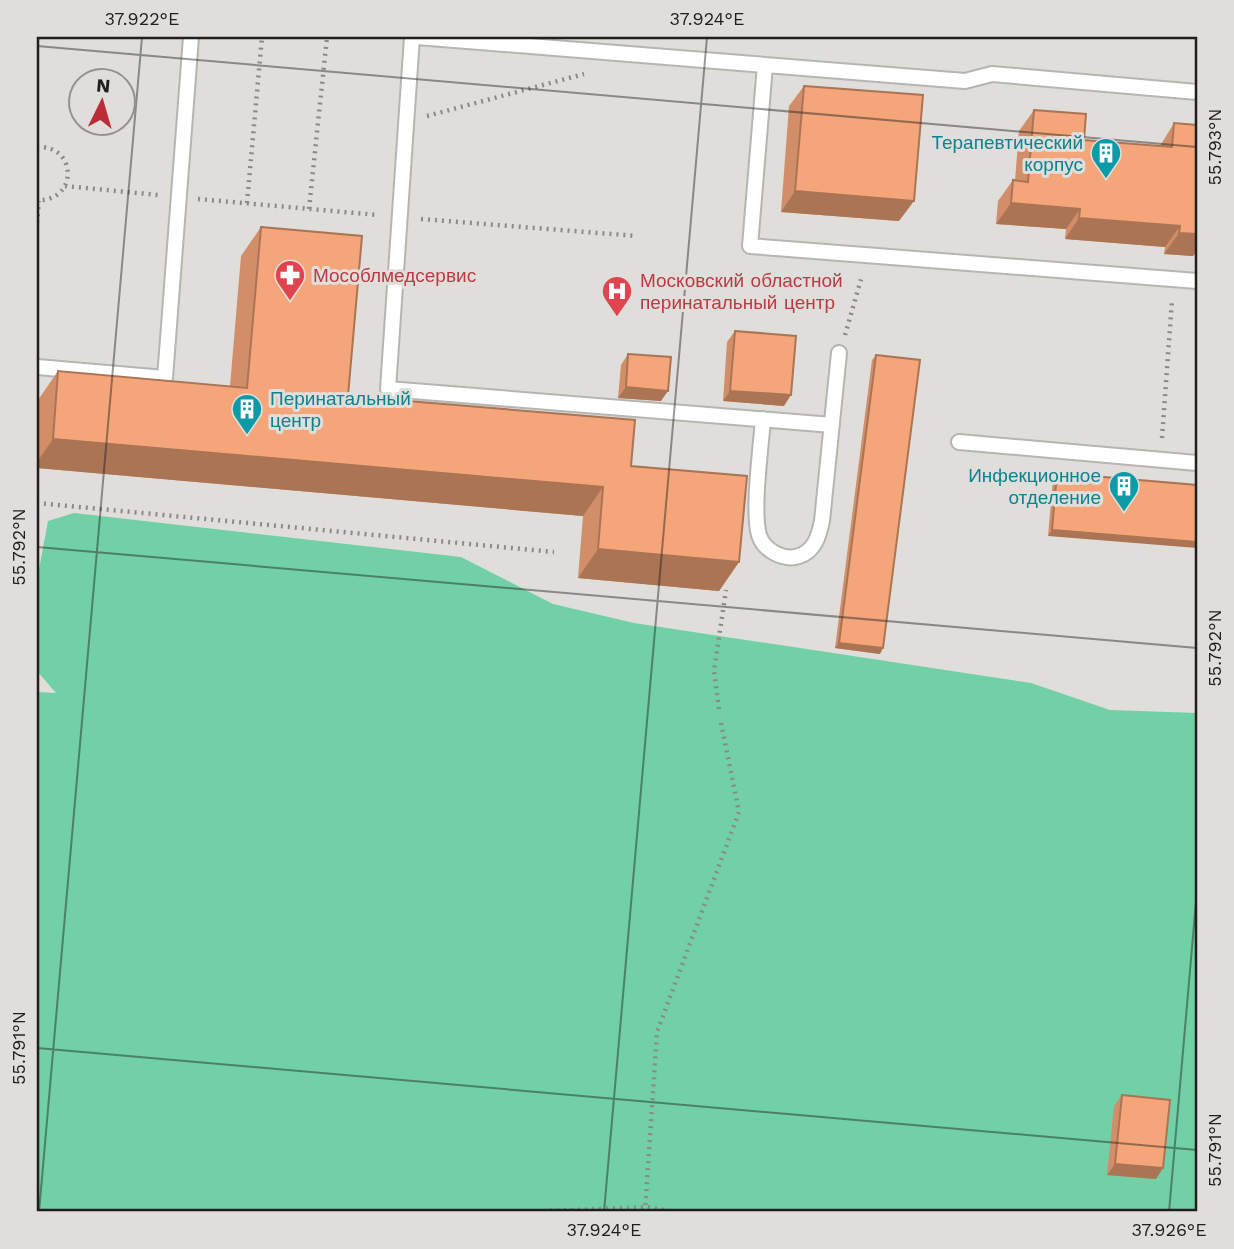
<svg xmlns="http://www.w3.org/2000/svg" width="1234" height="1249" viewBox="0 0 1234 1249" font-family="'Work Sans',sans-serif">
	<rect width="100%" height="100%" fill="#dfdeda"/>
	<path fill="#71d0a6" d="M74 513 461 557 553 604 634 623 1031 683 1110 710 1197 713V1212H37V692L56 693 37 671V580L48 521Z"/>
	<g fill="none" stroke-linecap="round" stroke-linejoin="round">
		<g stroke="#b6b5b1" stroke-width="18">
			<path id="service" d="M412 37 388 389 832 425
				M417 37 965 81 992 74 1197 92
				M765 65 750 246 1197 281
				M37 367 165 378 191 37
				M763 419C761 447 752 511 759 535 764 551 784 561 799 556 815 551 819 535 822 521L839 353
				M959 442 1197 463"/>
		</g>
		<path stroke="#8b8a87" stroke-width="4.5" stroke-dasharray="2 5" stroke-linecap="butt" d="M427 116 584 74
			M37 147C78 145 78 202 37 200
			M65 186 158 195
			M198 199 378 215
			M247 203 262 37
			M309 209 327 37
			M421 219 637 236
			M37 223 39 201
			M845 335 862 276
			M1162 438 1172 300
			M37 503 554 552
			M719 709 714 671 726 590
			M522 1212 646 1207 677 1212
			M645 1212 657 1032 739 812 721 723"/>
		<use href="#service" stroke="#fff" stroke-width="14"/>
	</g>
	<path fill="#d28e69" d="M804 86 899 221 781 212 789 106Z
		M1034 110 1084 140 1160 146 1174 123 1197 251 1193 256 1164 254 1165 247 1065 239 1066 229 996 224 998 201 1013 180H1015L1019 131Z
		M261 227 348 396 631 466 739 562 719 591 578 578 583 516 37 468V418L38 400 58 371 230 386 241 256Z
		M735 331 784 406 723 401 727 342Z
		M628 354 661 401 618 398 621 365Z
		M876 355 880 654 835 648 872 360Z
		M1057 473 1197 485 1048 536 1053 478Z
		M1122 1095 1156 1179 1107 1175 1114 1106Z"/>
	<path fill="#ab7455" d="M795 191 914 201 899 221 781 212Z
		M1011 203 1080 209 1066 229 996 224Z
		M1079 218 1180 226 1165 247 1065 239Z
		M1179 233 1197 234V251L1193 256 1164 254Z
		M626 387 668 391 661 401 618 398Z
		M730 391 791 395 784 406 723 401Z
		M53 439 603 487 583 516 37 468V462Z
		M1052 530 1197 542V548L1048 536Z
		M598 549 739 562 719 591 578 578Z
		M839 643 883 648 880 654 835 648Z
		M1115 1164 1163 1168 1156 1179 1107 1175Z"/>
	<path fill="#f4a57a" stroke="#ab7455" stroke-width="2" d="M804 86 923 95 914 201 795 191Z
		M1034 110 1086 114 1084 140 1172 147 1174 123 1197 125V234L1179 233 1180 226 1079 218 1080 209 1011 203 1013 180 1028 182Z
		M261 227 362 236 348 396 635 420 631 466 747 476 739 562 598 549 603 487 53 439 58 371 247 388Z
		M735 331 796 336 791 395 730 391Z
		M628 354 671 357 668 391 626 387Z
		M876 355 920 360 883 648 839 643Z
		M1057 473 1197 485V542L1052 530Z
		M1122 1095 1170 1100 1163 1168 1115 1164Z"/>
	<path fill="none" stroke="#201f1e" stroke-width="2" stroke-opacity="0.45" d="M37 46 1197 147M37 547 1197 648M37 1048 1197 1150M39 1212 142 37M604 1212 707 37M1169 1212 1197 890"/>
	<defs>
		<g id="building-pin" transform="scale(1.575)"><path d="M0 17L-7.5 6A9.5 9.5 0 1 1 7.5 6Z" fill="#0f9aa8" stroke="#dfdeda"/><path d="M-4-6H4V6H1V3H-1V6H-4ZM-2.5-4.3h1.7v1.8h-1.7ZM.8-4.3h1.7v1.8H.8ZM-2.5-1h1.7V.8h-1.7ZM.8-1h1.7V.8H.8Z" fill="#fff"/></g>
		<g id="pharmacy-pin" transform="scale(1.575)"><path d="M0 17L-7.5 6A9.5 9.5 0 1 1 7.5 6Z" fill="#e0444e" stroke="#dfdeda"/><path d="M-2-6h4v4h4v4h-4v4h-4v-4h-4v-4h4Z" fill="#fff"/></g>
		<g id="hospital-pin" transform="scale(1.575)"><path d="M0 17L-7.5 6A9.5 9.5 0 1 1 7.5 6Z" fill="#e0444e" stroke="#dfdeda"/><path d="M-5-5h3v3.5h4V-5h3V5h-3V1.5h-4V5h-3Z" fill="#fff"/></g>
	</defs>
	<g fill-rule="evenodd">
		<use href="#building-pin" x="1106" y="153"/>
		<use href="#pharmacy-pin" x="290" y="275"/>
		<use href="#hospital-pin" x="617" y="291"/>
		<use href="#building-pin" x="247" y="409"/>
		<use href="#building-pin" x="1124" y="486"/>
	</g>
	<g text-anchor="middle" stroke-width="6" stroke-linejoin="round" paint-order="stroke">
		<g font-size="19" fill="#0d838f" stroke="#dfdeda" text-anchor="end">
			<text x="1083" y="149">Терапевтический<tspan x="1083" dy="22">корпус</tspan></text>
			<text x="270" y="405" text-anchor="start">Перинатальный<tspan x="270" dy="22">центр</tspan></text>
			<text x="1101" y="482">Инфекционное<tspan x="1101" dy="22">отделение</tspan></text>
		</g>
		<g font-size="19" fill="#be3a42" stroke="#dfdeda" text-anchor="start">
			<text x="313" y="282">Мособлмедсервис</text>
			<text x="640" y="287">Московский областной<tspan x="640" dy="22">перинатальный центр</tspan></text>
		</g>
	</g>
	<rect width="1234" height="1249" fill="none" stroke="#dfdeda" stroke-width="77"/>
	<g transform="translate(102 102) rotate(5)"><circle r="33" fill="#dfdeda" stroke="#93928f" stroke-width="2"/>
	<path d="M0-5L12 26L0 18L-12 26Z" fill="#bc2c37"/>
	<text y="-10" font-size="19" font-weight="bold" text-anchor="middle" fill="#201f1e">N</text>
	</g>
	<rect x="38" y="38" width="1158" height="1172" fill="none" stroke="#201f1e" stroke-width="2.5"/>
	<g font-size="18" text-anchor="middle" fill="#201f1e">
		<text x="142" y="25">37.922°E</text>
		<text x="707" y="25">37.924°E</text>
		<text transform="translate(1215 147) rotate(-90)" y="6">55.793°N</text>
		<text transform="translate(19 547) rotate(-90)" y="6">55.792°N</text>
		<text transform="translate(1215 648) rotate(-90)" y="6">55.792°N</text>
		<text transform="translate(19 1048) rotate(-90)" y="6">55.791°N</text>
		<text transform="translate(1215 1150) rotate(-90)" y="6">55.791°N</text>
		<text x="604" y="1236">37.924°E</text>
		<text x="1169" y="1236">37.926°E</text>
	</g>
</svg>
